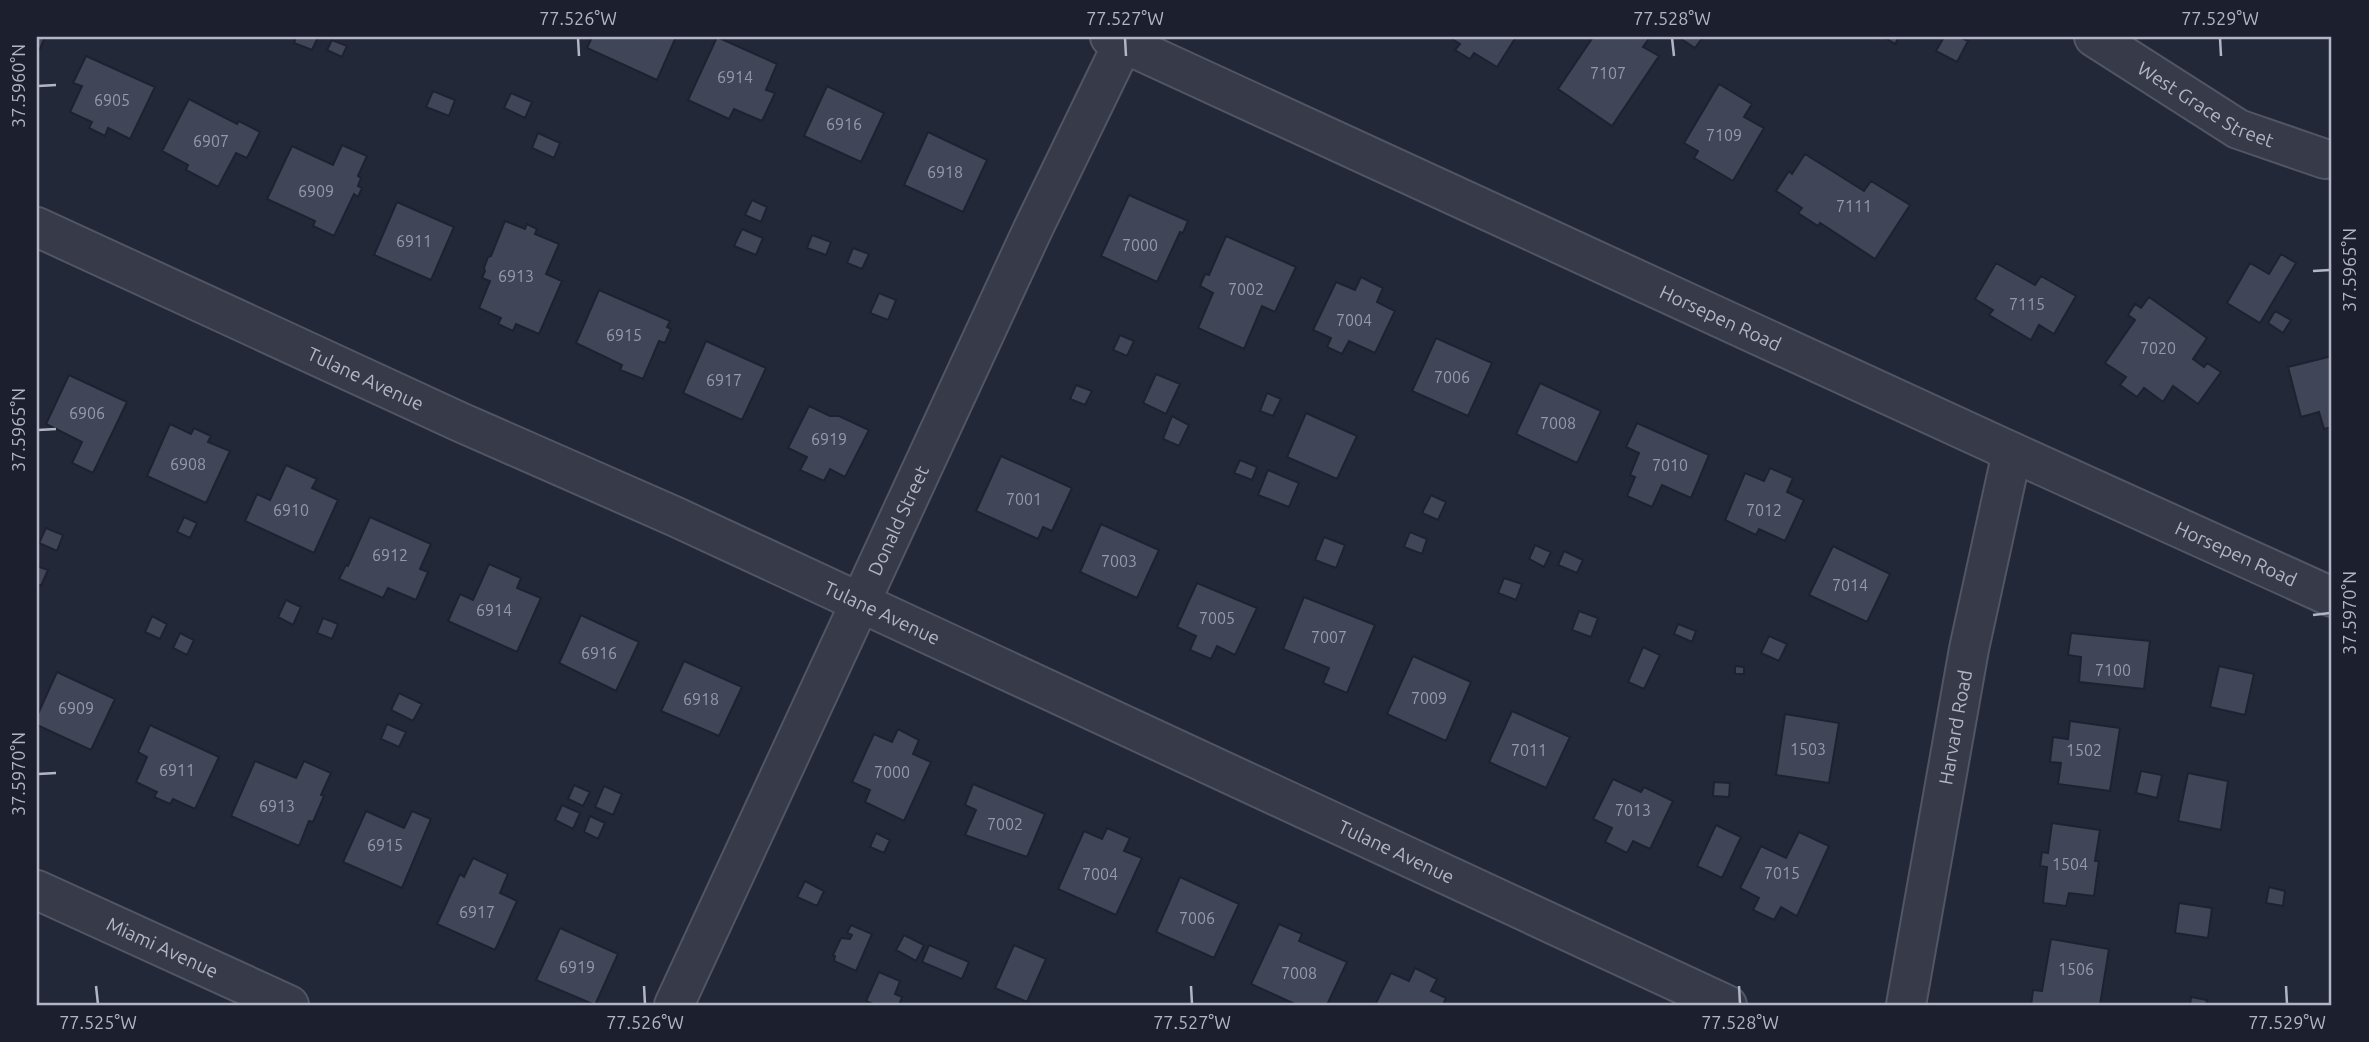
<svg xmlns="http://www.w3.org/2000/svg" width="2369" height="1042" viewBox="0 0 2369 1042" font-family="Ubuntu,sans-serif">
	<rect width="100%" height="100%" fill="#232838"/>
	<path fill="#404558" stroke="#1e212f" stroke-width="2" d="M37 37H45L37 56Z
		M296 37H318L312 50 294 43Z
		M592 37H676L657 80 587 48Z
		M717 37 777 64 766 90 775 93 762 121 734 109 729 119 688 100Z
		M1449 37H1516L1497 67 1474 53 1470 59 1455 50 1460 44Z
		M1593 37H1650L1643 47 1659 56 1612 126 1558 89Z
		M1678 37H1703L1695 48Z
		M1884 37H1899L1895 44Z
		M1944 37H1960L1968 41 1957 62 1936 51Z
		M332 40 347 46 342 57 327 50Z
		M86 56 155 87 130 139 108 128 105 136 89 128 92 122 70 112 82 86 73 83Z
		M1719 84 1752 104 1744 117 1764 128 1733 181 1694 158 1698 151 1684 143Z
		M827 86 884 113 861 162 804 136Z
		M433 91 455 100 449 116 426 107Z
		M511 93 532 102 525 118 504 108Z
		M189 99 237 124 239 121 260 132 247 158 236 153 218 187 186 170 188 165 162 151Z
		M928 132 987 160 963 212 904 185Z
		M538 133 560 143 554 158 532 148Z
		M342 145 367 156 358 176 361 178 358 186 362 188 358 197 354 194 334 236 313 226 315 221 267 199 292 146 333 165Z
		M1805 154 1864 191 1871 181 1910 205 1875 259 1820 223 1818 226 1798 213 1802 208 1776 191 1789 171 1792 174Z
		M1129 195 1188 221 1183 233 1180 232 1157 282 1101 256Z
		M752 200 767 207 761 222 745 215Z
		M397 202 454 227 431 280 374 255Z
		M505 221 525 229 527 224 537 229 535 234 559 244 546 274 562 281 539 334 516 324 513 331 498 324 501 318 479 308 490 281 482 278 485 271 484 268 488 257 491 256Z
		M742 229 763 238 756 255 734 246Z
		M812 235 831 242 826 255 807 248Z
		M1226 236 1296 267 1275 312 1262 306 1244 349 1198 328 1213 293 1200 286 1205 274 1209 275Z
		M853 248 869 254 862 269 847 263Z
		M2281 254 2296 263 2260 323 2227 303 2250 263 2269 274Z
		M1996 263 2035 285 2041 276 2076 296 2054 334 2039 325 2031 340 1989 315 1993 310 1975 299Z
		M1361 277 1383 288 1377 302 1395 311 1375 353 1349 341 1342 354 1327 347 1331 338 1313 330 1336 282 1355 290Z
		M599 290 670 321 667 327 671 329 665 343 659 341 643 379 620 370 622 365 576 343Z
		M879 293 896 300 888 320 870 313Z
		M2149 297 2207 338 2193 359 2204 367 2207 363 2221 372 2198 404 2173 386 2163 402 2144 388 2137 397 2120 385 2126 377 2105 363 2135 320 2128 315 2135 304 2141 308Z
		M2275 311 2291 320 2283 333 2268 323Z
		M1120 335 1134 341 1127 356 1113 350Z
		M1436 338 1492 363 1468 416 1412 391Z
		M706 341 766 368 742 420 683 393Z
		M2332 356V427L2324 429 2319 412 2301 417 2288 367Z
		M1156 374 1180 384 1166 414 1143 403Z
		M69 375 127 402 93 473 72 463 82 442 46 424Z
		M1540 383 1601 411 1577 463 1516 434Z
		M1076 385 1092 391 1085 405 1070 399Z
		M1267 393 1281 399 1273 416 1260 411Z
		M809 406 830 416H839L869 430 845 477 830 469 824 481 800 470 807 457 788 448Z
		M1306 413 1357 436 1337 479 1287 457Z
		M1172 416 1189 425 1179 446 1163 439Z
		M1637 423 1709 455 1691 498 1662 485 1652 507 1627 496 1635 477 1630 475 1639 453 1626 447Z
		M170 424 191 434 194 428 211 436 208 442 230 451 206 503 147 476Z
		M1001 456 1072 488 1052 531 1043 527 1038 539 976 511Z
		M1240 460 1257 467 1252 480 1234 473Z
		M286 465 317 479 312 488 338 500 314 553 245 521 257 494 270 500Z
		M1770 468 1793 478 1787 492 1804 500 1785 541 1759 529 1756 535 1725 520 1745 473 1764 481Z
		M1268 470 1299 483 1289 507 1258 495Z
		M1431 495 1446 502 1438 520 1422 513Z
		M184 517 197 523 190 538 177 532Z
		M370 517 431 544 420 569 428 572 416 600 388 588 383 598 339 579 346 565 348 566Z
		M1101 524 1159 550 1137 598 1080 572Z
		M46 528 63 535 57 551 39 543Z
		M1410 532 1427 539 1422 554 1404 547Z
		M1324 537 1345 545 1336 568 1315 560Z
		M1535 545 1551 552 1544 567 1529 559Z
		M1833 546 1890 574 1867 622 1809 595Z
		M1564 551 1583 560 1577 573 1558 565Z
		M489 564 521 578 517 588 541 598 517 652 448 621 460 594 473 600Z
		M37 566 48 570 41 586 37 584Z
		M1504 578 1522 584 1516 600 1498 593Z
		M1197 583 1257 608 1235 655 1217 646 1211 659 1190 650 1196 636 1177 627Z
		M1304 597 1375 625 1347 693 1323 683 1329 668 1283 649Z
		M286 600 301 607 293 625 278 617Z
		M1579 611 1598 618 1591 637 1572 630Z
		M581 615 639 642 616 691 559 663Z
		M152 616 167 624 160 639 145 632Z
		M323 618 338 624 332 639 317 633Z
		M1678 624 1696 631 1692 642 1674 634Z
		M180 633 194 640 187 655 173 648Z
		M2071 633 2150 641 2144 689 2079 682 2081 657 2068 655Z
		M1769 636 1787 644 1779 661 1761 653Z
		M1643 647 1660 655 1644 689 1628 682Z
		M1413 656 1471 682 1446 741 1387 714Z
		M684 661 742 687 719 736 661 711Z
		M1735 666 1744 667V674H1735Z
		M2219 666 2254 674 2245 715 2210 707Z
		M57 672 115 699 91 750 37 725V716Z
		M399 693 422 704 413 721 391 710Z
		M1512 711 1570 737 1546 788 1489 762Z
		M1785 714 1839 723 1829 783 1776 775Z
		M2070 721 2120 728 2110 791 2058 784 2061 763 2050 762 2053 737 2068 739Z
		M387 724 406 732 399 747 381 739Z
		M150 725 219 757 195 809 173 799 170 804 154 797 157 792 136 782 147 757 138 752Z
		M898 729 919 740 913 754 931 762 904 821 865 802 870 790 852 782 874 734 892 742Z
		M255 761 296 778 304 761 331 773 321 795 324 796 313 822 309 821 299 846 231 816Z
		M2141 771 2162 775 2157 798 2136 793Z
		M2188 773 2228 781 2221 830 2178 821Z
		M1613 779 1641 792 1644 787 1673 801 1650 849 1633 841 1627 853 1605 842 1612 828 1593 819Z
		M1714 782 1730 783 1729 797 1713 796Z
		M973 784 1045 814 1027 857 965 835 976 810 965 805Z
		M574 785 590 792 583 806 568 799Z
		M604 786 622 794 613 815 595 807Z
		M562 805 580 813 573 829 555 820Z
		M366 811 404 828 412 811 431 819 402 888 343 862Z
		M590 816 605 823 598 839 584 832Z
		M2052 823 2100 830 2095 861H2099L2094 896 2069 893 2066 906 2043 903 2047 867 2040 866 2042 852 2048 853Z
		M1716 825 1741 837 1722 878 1697 866Z
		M1107 828 1130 838 1124 851 1142 858 1116 915 1058 889 1084 831 1102 839Z
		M1799 832 1829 846 1797 916 1781 907 1774 920 1753 910 1759 898 1740 888 1761 846 1786 858Z
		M876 833 890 840 884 853 870 847Z
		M473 858 508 874 500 893 517 901 495 950 437 924 460 874 464 877Z
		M1180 877 1239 904 1214 958 1156 932Z
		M805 881 824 891 817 906 797 897Z
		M2269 887 2285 891 2283 906 2266 903Z
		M2179 903 2212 908 2208 938 2175 933Z
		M1279 924 1302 934 1299 941 1347 962 1327 1005H1297L1251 984Z
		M851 925 872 934 856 971 834 961 835 956 833 955 841 938 850 939 852 935 847 933Z
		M560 928 618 954 595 1005 536 980Z
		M904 935 924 945 916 961 896 950Z
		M2051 939 2109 949 2100 1005H2031L2033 990 2042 991Z
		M929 945 969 962 962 979 922 962Z
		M1014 945 1046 959 1027 1002 995 988Z
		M1415 968 1437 979 1431 991 1446 998 1443 1005H1375L1391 973 1409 981Z
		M879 972 900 981 895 994 902 997 899 1005H875L866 1001Z
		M2191 997 2207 1000 2206 1005H2190Z"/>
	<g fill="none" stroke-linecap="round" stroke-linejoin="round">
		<g stroke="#525563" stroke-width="42">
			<g id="minor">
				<path id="s1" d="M1110 37 2012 452 2332 597"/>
				<path id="s2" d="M2094 37 2238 129 2325 159"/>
				<path id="s3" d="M37 227 460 422 676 517 1727 1005"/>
				<path id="s4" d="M37 890 289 1005"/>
				<path id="s5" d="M674 1005 1032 231 1126 37"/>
				<path id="s6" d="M1906 1005 1969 649 2012 452"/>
			</g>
		</g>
		<use href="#minor" stroke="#373a48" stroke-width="38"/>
	</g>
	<path fill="none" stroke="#b2b5c5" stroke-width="2.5" d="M578 38 579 56M1125 38 1126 56M1672 38 1674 56M2220 38 2221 56M38 86 56 85M2313 271 2330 270M38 430 56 429M2313 615 2330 613M38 774 56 773M96 986 98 1004M644 986 645 1004M1191 986 1192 1004M1739 986 1740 1004M2286 986 2287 1004"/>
	<g text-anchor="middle" stroke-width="6" stroke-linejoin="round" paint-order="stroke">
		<g font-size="16" fill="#9699aa">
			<text x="1608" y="79">7107</text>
			<text x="735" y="83">6914</text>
			<text x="112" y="106">6905</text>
			<text x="844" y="130">6916</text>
			<text x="1724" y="141">7109</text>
			<text x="211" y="147">6907</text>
			<text x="945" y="178">6918</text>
			<text x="316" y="197">6909</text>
			<text x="1854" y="212">7111</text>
			<text x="414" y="247">6911</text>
			<text x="1140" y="251">7000</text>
			<text x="516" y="282">6913</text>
			<text x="1246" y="295">7002</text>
			<text x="2027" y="310">7115</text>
			<text x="1354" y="326">7004</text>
			<text x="624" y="341">6915</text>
			<text x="2158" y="354">7020</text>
			<text x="1452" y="383">7006</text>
			<text x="724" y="386">6917</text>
			<text x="87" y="419">6906</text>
			<text x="1558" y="429">7008</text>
			<text x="829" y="445">6919</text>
			<text x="188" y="470">6908</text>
			<text x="1670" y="471">7010</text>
			<text x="1024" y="505">7001</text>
			<text x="291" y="516">6910</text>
			<text x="1764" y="516">7012</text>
			<text x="390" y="561">6912</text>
			<text x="1119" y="567">7003</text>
			<text x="1850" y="591">7014</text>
			<text x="494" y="616">6914</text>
			<text x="1217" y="624">7005</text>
			<text x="1329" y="643">7007</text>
			<text x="599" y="659">6916</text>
			<text x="2113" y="676">7100</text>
			<text x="1429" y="704">7009</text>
			<text x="701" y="705">6918</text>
			<text x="76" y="714">6909</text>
			<text x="1808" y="755">1503</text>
			<text x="1529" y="756">7011</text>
			<text x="2084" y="756">1502</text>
			<text x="177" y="776">6911</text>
			<text x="892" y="778">7000</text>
			<text x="277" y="812">6913</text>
			<text x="1633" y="816">7013</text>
			<text x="1005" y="830">7002</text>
			<text x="385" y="851">6915</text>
			<text x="2070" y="870">1504</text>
			<text x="1782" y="879">7015</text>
			<text x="1100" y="880">7004</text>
			<text x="477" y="918">6917</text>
			<text x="1197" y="924">7006</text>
			<text x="577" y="973">6919</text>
			<text x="2076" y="975">1506</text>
			<text x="1299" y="979">7008</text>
		</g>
		<g font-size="19" fill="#b2b5c5" stroke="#1c1f2d">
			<text dy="7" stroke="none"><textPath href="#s2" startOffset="131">West Grace Street</textPath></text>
			<text dy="7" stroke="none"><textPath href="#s1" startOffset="672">Horsepen Road</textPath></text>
			<text dy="7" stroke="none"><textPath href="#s3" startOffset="362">Tulane Avenue</textPath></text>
			<text dy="7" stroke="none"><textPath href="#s5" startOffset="534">Donald Street</textPath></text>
			<text dy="7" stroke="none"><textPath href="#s1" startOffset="1239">Horsepen Road</textPath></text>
			<text dy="7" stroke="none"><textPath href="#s3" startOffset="929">Tulane Avenue</textPath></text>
			<text dy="7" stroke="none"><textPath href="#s6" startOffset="282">Harvard Road</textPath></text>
			<text dy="7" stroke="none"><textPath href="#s3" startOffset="1496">Tulane Avenue</textPath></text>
			<text dy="7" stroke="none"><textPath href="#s4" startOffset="138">Miami Avenue</textPath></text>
		</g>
	</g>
	<rect width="2369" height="1042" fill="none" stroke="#1c1f2d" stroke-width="77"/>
	<rect x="38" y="38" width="2292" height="966" fill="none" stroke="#b2b5c5" stroke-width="2.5"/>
	<g font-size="18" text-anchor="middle" fill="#b2b5c5">
		<text x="578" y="25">77.526°W</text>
		<text x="1125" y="25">77.527°W</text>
		<text x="1672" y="25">77.528°W</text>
		<text x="2220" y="25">77.529°W</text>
		<text transform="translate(19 86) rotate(-90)" y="6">37.5960°N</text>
		<text transform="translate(2350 270) rotate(-90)" y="6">37.5965°N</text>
		<text transform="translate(19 430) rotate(-90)" y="6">37.5965°N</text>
		<text transform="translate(2350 613) rotate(-90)" y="6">37.5970°N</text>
		<text transform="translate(19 774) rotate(-90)" y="6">37.5970°N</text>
		<text x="98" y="1029">77.525°W</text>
		<text x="645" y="1029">77.526°W</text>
		<text x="1192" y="1029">77.527°W</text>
		<text x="1740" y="1029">77.528°W</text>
		<text x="2287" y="1029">77.529°W</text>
	</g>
</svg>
